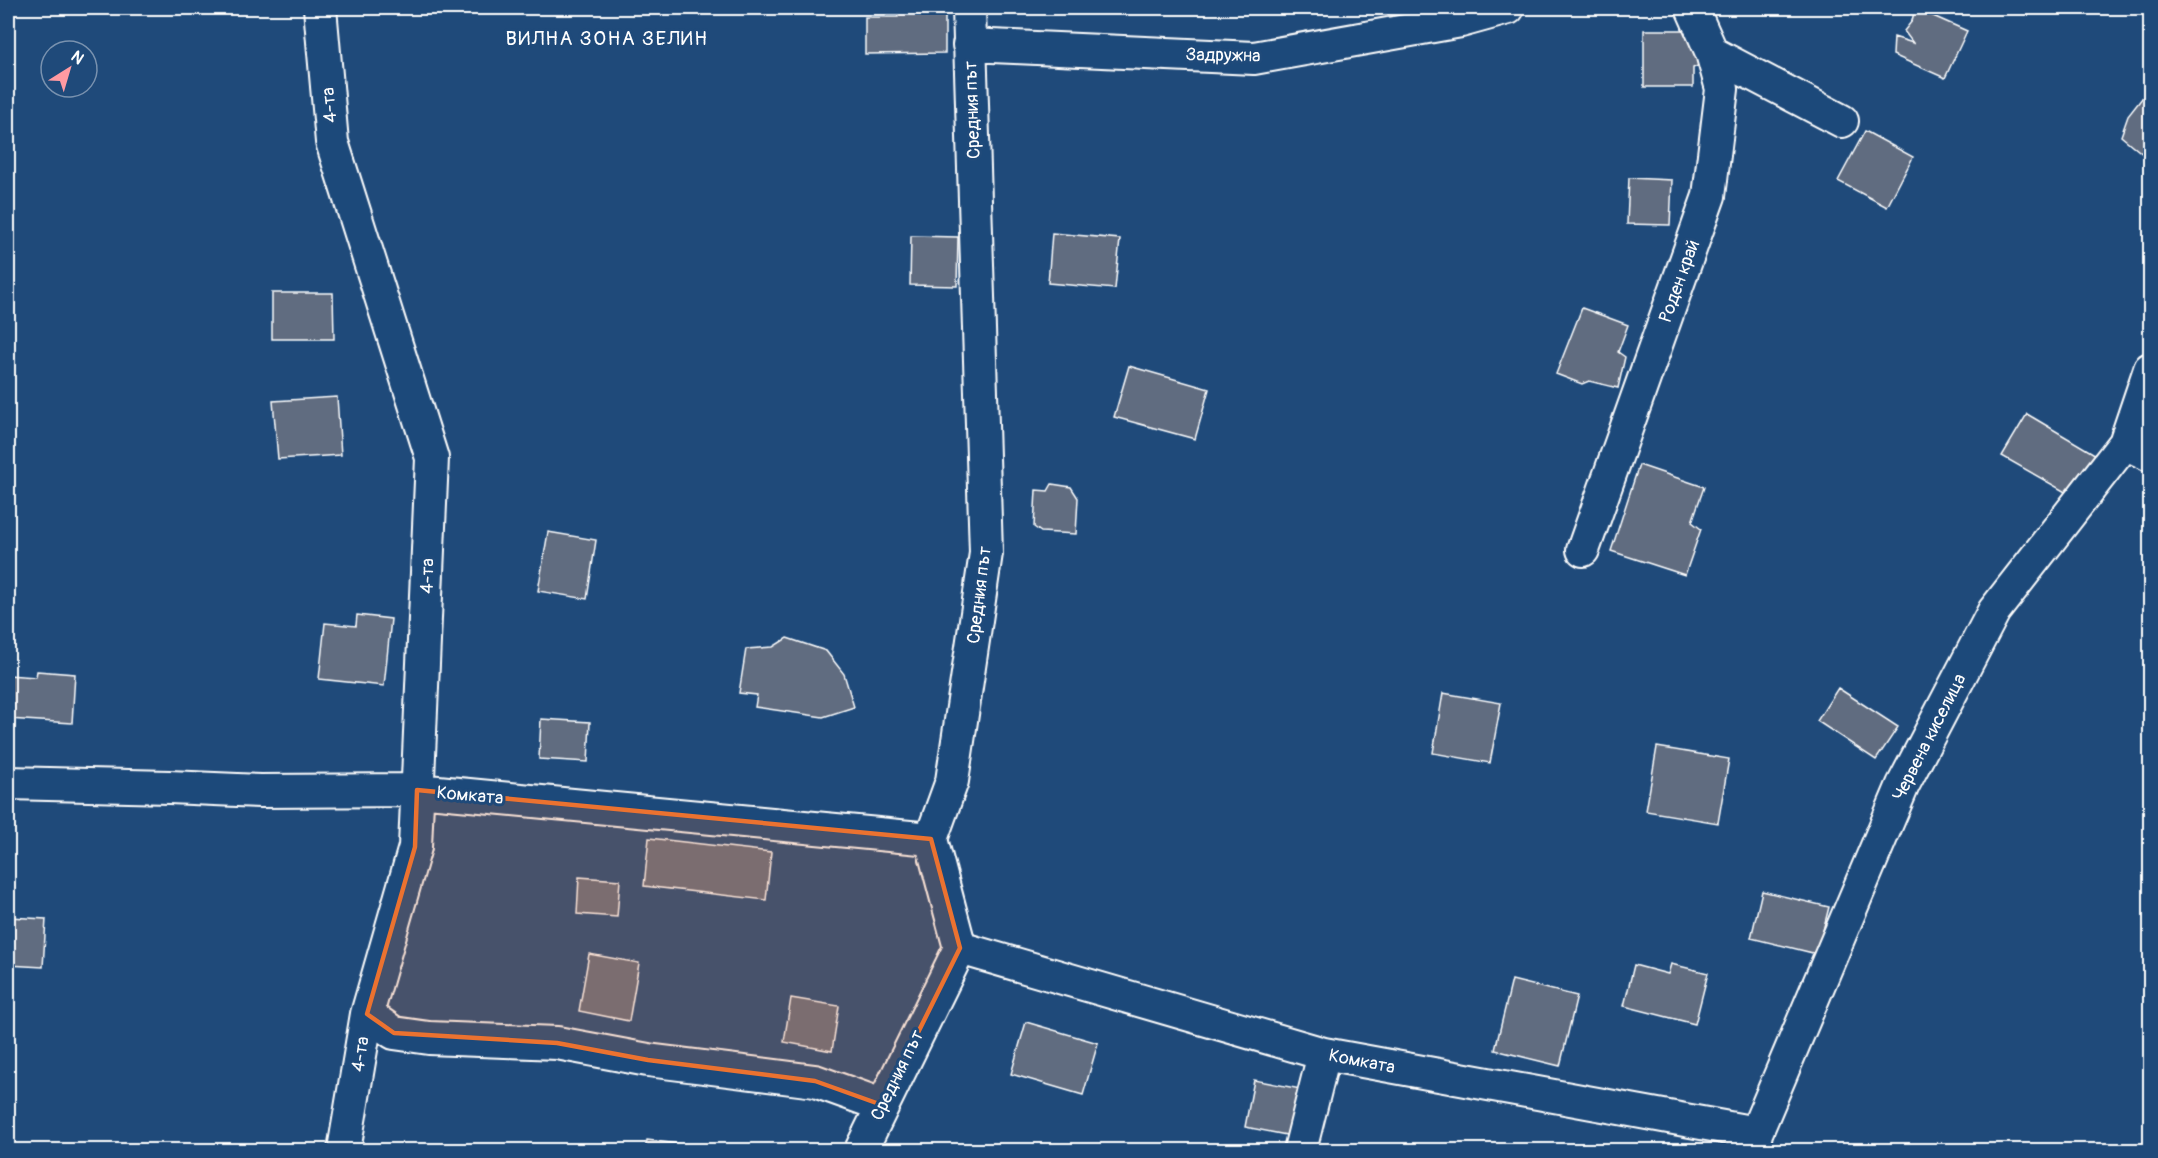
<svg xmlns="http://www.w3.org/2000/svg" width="2158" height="1158" viewBox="0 0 2158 1158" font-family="Pangolin,sans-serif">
	<rect width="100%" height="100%" fill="#1f4a7a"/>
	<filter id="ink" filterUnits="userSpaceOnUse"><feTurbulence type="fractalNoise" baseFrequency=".0167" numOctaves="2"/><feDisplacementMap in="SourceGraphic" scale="12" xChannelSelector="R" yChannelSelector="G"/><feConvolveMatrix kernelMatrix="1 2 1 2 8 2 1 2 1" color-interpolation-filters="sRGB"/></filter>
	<g filter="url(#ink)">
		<path fill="#606c80" stroke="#fff" stroke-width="1.5" d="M192 8H227L193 10Z
			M898 8H945V53L865 54V17H898Z
			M1915 8 1967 31 1945 78 1893 55 1894 37 1913 43 1904 31 1912 21Z
			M1644 30H1700V65L1693 68V87H1644Z
			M2150 88V160L2121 136 2128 116Z
			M1865 131 1913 157 1887 207 1838 181Z
			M1629 178 1672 180 1670 225 1627 224Z
			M1052 233 1120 239 1115 289 1048 283Z
			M911 236 958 237 957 286 910 285Z
			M272 293H333L334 339H272Z
			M1582 308 1628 325 1618 352 1625 357 1618 388 1589 381 1582 384 1556 374Z
			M1129 366 1209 389 1195 439 1114 417Z
			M337 397 341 455 278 459 273 401Z
			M2027 414 2098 456 2074 497 2002 456Z
			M1639 465 1704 487 1692 522 1701 529 1685 575 1611 551Z
			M1052 484 1071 487 1078 498 1076 534 1041 532 1034 527 1036 490 1048 491Z
			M548 532 596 540 587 599 538 591Z
			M357 615 391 619 384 686 319 679 325 623 356 626Z
			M787 638 826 651 844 674 854 707 823 717 755 707 757 695 739 693 746 649 773 647Z
			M37 671 75 674 72 723 8 719V675L36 677Z
			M1838 688 1898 727 1876 760 1817 721Z
			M1443 693 1501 703 1490 763 1433 753Z
			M541 719 590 722 588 762 539 759Z
			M1657 747 1729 759 1718 823 1646 811Z
			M649 838 771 852 766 900 644 886Z
			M579 877 620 880 617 917 577 914Z
			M1762 891 1829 907 1817 954 1751 938Z
			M8 917 46 919 43 967 8 965Z
			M589 954 639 963 629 1021 579 1011Z
			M1671 964 1708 973 1695 1024 1624 1006 1634 965 1668 974Z
			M1512 980 1577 996 1560 1066 1495 1050Z
			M791 998 839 1006 832 1051 784 1042Z
			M1026 1022 1098 1043 1083 1095 1011 1074Z
			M1254 1080 1306 1090 1297 1137 1245 1127Z
			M647 1140 678 1144 677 1150H645Z"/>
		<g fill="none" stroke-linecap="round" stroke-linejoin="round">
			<g stroke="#fff" stroke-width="36">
				<path id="minor" d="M320 8 332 142 432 458 415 847 367 1014 344 1150
					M969 45 1254 58 1461 21 1508 8
					M1712 53 1842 121
					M2125 443 2150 455
					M1583 550 1709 196 1722 89 1712 53 1692 8
					M8 783 169 787 260 791 417 790 931 839
					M960 948 1324 1054 1756 1133
					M367 1014 394 1033 429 1038 557 1043 648 1060 815 1081 882 1105
					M861 1150 960 948 931 839 952 781 986 553 969 8
					M1300 1150 1324 1054
					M1753 1150 1756 1133 1903 785 1994 611 2125 443 2150 369"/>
			</g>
			<use href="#minor" stroke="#1f4a7a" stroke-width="32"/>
		</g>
	</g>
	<path fill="#eb7230" fill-opacity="0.2" stroke="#eb7230" stroke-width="4.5" stroke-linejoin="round" d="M417 790 931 839 960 948 882 1105 815 1081 648 1060 557 1043 394 1033 367 1014 415 847Z"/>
	<g text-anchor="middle" stroke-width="6" stroke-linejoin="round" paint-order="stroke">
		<g font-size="18" fill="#fff" stroke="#1f4a7a">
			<text transform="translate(1223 55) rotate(1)" y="6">Задружна</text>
			<text transform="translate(329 105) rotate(-95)" y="6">4-та</text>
			<text transform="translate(972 110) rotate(-92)" y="6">Средния път</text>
			<text transform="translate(1679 281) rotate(-70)" y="6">Роден край</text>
			<text transform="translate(427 576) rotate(-88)" y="6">4-та</text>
			<text transform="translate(979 595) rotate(-83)" y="6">Средния път</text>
			<text transform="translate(1929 737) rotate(-63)" y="6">Червена киселица</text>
			<text transform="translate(470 795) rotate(5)" y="6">Комката</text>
			<text transform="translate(360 1054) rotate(-81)" y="6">4-та</text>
			<text transform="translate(1362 1061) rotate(11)" y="6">Комката</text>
			<text transform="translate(897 1075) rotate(-64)" y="6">Средния път</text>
		</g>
		<g font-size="20" letter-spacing="1.5" fill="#fff" stroke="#1f4a7a">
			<text x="607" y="45">ВИЛНА ЗОНА ЗЕЛИН</text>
		</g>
	</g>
	<rect width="2158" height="1158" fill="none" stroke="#1f4a7a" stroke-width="30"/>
	<rect x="15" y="15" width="2128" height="1128" fill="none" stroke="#fff" stroke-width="2" filter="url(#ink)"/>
	<g transform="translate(69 69) rotate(37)"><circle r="28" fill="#1f4a7a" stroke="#7992af" stroke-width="1.5"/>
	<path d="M0-4.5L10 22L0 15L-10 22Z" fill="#ff9aa2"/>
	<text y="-9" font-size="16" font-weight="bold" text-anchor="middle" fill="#ffffff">N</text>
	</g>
</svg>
